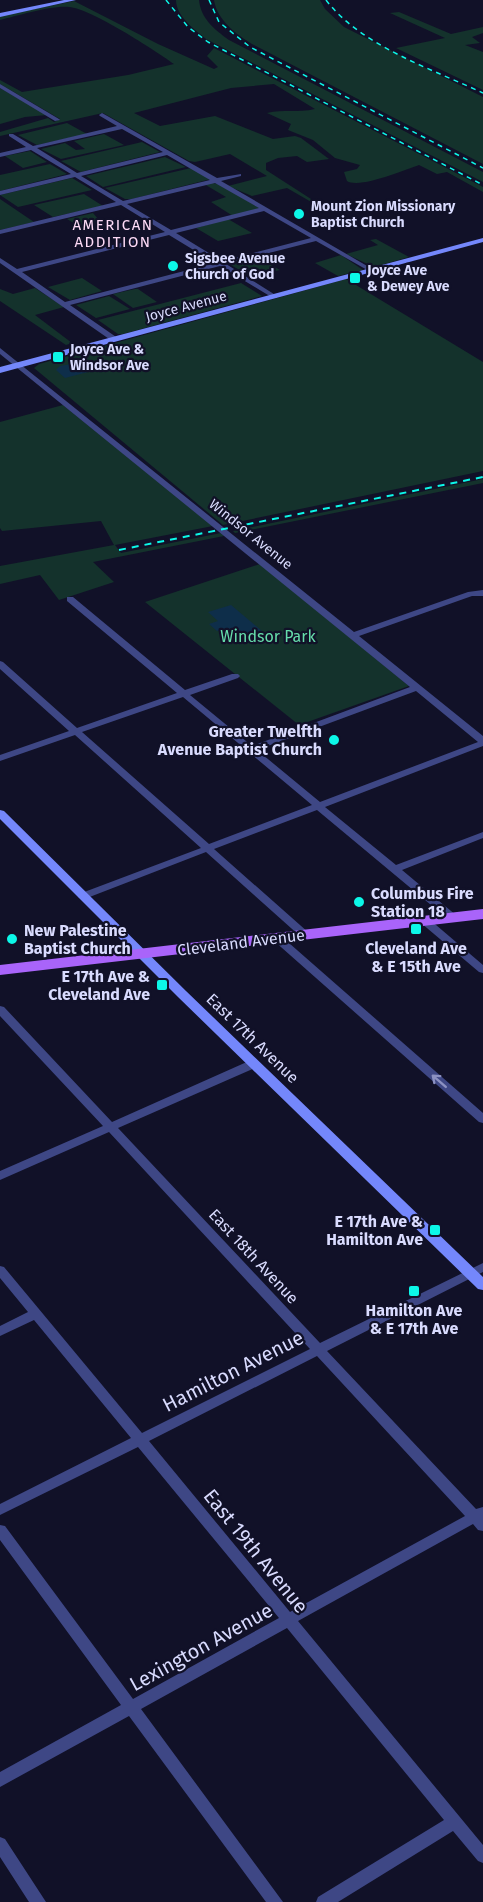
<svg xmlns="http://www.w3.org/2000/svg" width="483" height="1902" viewBox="0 0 483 1902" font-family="'Fira Sans',sans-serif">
	<rect width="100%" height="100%" fill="#111128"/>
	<path fill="#14322c" d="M176 0H199C201 19 214 29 229 40L483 172V182L206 39C194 29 176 16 176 0Z
		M214 0H320L325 9 344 27 483 97V164L252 44C236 34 217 20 214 0Z
		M74 1 158 44 214 69 218 67 207 56 214 48 483 187V192L447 172 437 174 419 165C404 170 360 189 347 181L344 172 357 169 360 165 335 158 313 140 288 130 291 124 267 113C284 109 298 113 315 109L274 84 231 88 134 113 160 126 215 116 273 139 295 136 301 138 329 159 307 162 297 156 278 158 266 163V170L311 199 313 203 287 188 252 196 228 186 267 176 230 154 195 162 189 161 103 113 0 136V132L48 118 54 122 60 119 0 84V80L22 92 128 75 174 64C156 51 90 8 69 7 52 5 17 16 0 20V16Z
		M399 12 451 34 483 27V33L472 37 480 43 465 45 483 52V90L396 48 445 38 390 13Z
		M0 88 47 115 25 117 0 124Z
		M67 123 87 134 37 145 18 135Z
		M104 134 124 145 61 159 41 149 65 143 76 150 85 149 74 141Z
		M142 142 160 152 81 172 61 161Z
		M30 151 47 162 23 168 5 156Z
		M165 157 186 167 103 187 86 176Z
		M50 164 67 174 0 191V175Z
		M191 168 211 179 132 199H125L105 188Z
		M72 178 92 190 18 207 0 195Z
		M212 183 219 184 260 208 233 216 211 202 226 197 204 184Z
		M84 194 103 206 53 217 34 205Z
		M0 199 34 222 0 230Z
		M93 213 105 227 87 231 67 219Z
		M228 219 252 233 218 241 196 228Z
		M376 239 409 257 374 267 346 254 378 245 370 240Z
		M341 255 363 270 338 276 315 263Z
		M255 256 280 270 251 277 231 265Z
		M82 278 102 291 70 300 48 287Z
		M346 279 483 362V471L223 525 34 368 39 364Z
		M241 283 262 296 123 334H118L98 320Z
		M35 288 64 307 35 315 72 343 66 345 0 301V289L13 294Z
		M135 289H138L157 302 133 308 113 294Z
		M109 296 130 309 96 318 76 305Z
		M63 405 213 526 115 545 121 553 221 533 224 536 93 562 114 582 59 600 40 575 0 584V566L114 545 101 521 2 531 0 528V422Z
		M483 479V483L235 533 233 531Z
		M260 564 409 686 299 725 145 602Z"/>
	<path fill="#0e2e4a" d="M77 363 86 368 88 372 65 378 56 370 60 366Z
		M231 605 262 631 239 638 228 628 217 631 209 624 218 621 208 612Z"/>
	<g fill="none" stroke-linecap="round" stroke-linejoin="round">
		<path fill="#3e4785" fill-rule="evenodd" d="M0 84 59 119 60 120 55 121 0 88Z
			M102 113 217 178 241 174V176L221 181 374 270 369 271 316 241 226 264 277 296V298H273L220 266 70 305 119 339 112 341 0 263V258L17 269 165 232 121 205 0 234V230L116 202 75 177 0 195V191L71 174 31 150 0 157V153L26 147 9 136V134H13L33 146 117 126 100 116 99 115ZM122 129 163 152 77 173 37 148ZM167 155 210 180 123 201 81 176ZM215 183 259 208 171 230 127 204ZM264 211 311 238 222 261 176 233ZM169 235 215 263 65 302 22 272Z
			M0 348 354 632 468 592 483 590V596H472L359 636 483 736V746L325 807 396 865 483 832V838L402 870 457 916 458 918 457 920H449L317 810 214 849 309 933 310 935 309 937H301L206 852 87 898H79L78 896 79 894 201 848 75 735 0 761V755L69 731 0 669V661L3 662 77 728 177 693 67 601V597H73L185 690 232 674H238L240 676 238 678 190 695 252 746 410 687 0 354ZM416 691 478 742 320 802 257 750ZM183 697 312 805 209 844 82 732Z
			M425 918 429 919 483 965V973L479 972 421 923 420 921 421 919Z
			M277 935 281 936 483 1113V1123L479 1122 273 940 272 938 273 936Z
			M0 1006 4 1007 112 1122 249 1061H257L259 1064 257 1067 118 1128 320 1343 483 1263V1272L327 1351 476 1509 483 1507V1531L478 1530 473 1524 298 1621 483 1845V1863L478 1861 453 1831 338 1902H316L318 1897 444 1820 287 1628 141 1709 283 1902H266L129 1716 0 1787V1772L121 1705 0 1540V1525L5 1526 133 1699 279 1618 138 1447 0 1515V1504L131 1438 34 1320 0 1336V1326L28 1312 0 1278V1266L4 1267 142 1433 310 1349 109 1132 0 1180V1171L103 1126 0 1016ZM317 1356 465 1516 290 1612 149 1441Z
			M0 1837 5 1839 46 1902H29L0 1857Z"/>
		<path fill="#7487fb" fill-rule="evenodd" d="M64 0H76L0 17V13Z
			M483 238V242L0 373V367Z
			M0 810 4 811 186 991 483 1277V1290L478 1289 178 997 0 819Z"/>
		<path fill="#a964fa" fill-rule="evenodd" d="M483 909V919L0 975V965Z"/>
		<path stroke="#0cf7e8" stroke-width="1.5" stroke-dasharray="5 4.5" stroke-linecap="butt" d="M166 0 188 27 208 42 483 185
			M209 0 219 22 250 47 483 168
			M326 0C361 46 432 69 483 93"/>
		<path stroke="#0cf7e8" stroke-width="2" stroke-dasharray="7 6" stroke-linecap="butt" d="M119 550 483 477"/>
	</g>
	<defs><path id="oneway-shaft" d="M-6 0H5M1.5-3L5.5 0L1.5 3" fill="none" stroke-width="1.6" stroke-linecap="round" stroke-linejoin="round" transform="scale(1.5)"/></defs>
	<use stroke="#8c91c2" href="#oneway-shaft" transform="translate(439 1081) rotate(-139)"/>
	<g fill="#0cf7e8" stroke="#111128" stroke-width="2">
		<circle cx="299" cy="214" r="6"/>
		<circle cx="173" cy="266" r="6"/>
		<rect x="349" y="272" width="12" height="12" rx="3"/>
		<rect x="52" y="351" width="12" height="12" rx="3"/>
		<circle cx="334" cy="740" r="6"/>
		<circle cx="359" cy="902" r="6"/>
		<rect x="410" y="923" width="12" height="12" rx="3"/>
		<circle cx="12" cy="939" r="6"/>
		<rect x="156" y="979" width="12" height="12" rx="3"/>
		<rect x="429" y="1224" width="12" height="12" rx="3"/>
		<rect x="408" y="1285" width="12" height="12" rx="3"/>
	</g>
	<g text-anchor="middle" stroke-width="4.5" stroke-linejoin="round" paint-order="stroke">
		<g font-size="14" font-weight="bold" fill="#d9dbfe" stroke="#111128" text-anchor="start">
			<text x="311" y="211">Mount Zion Missionary<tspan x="311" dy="16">Baptist Church</tspan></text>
			<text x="185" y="263">Sigsbee Avenue<tspan x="185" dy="16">Church of God</tspan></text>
			<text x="367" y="275">Joyce Ave<tspan x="367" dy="16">&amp; Dewey Ave</tspan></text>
			<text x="70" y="354">Joyce Ave &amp;<tspan x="70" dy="16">Windsor Ave</tspan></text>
		</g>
		<g font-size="14" fill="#d9dbfe" stroke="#111128">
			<text transform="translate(186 306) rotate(-15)" y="5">Joyce Avenue</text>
			<text transform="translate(251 534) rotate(39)" y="5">Windsor Avenue</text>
		</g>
		<g font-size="15" letter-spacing="1.5" fill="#fedbf7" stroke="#111128">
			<text x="113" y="230">AMERICAN<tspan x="113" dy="17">ADDITION</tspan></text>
		</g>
		<g font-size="16" fill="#66ddab" stroke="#111128">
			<text x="268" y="642">Windsor Park</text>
		</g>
		<g font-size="16" font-weight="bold" fill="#d9dbfe" stroke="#111128" text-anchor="end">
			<text x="322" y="737">Greater Twelfth<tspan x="322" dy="18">Avenue Baptist Church</tspan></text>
			<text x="371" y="899" text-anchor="start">Columbus Fire<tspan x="371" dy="18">Station 18</tspan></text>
			<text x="24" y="936" text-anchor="start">New Palestine<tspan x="24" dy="18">Baptist Church</tspan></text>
			<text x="416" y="954" text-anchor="middle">Cleveland Ave<tspan x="416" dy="18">&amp; E 15th Ave</tspan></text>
			<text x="150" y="982">E 17th Ave &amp;<tspan x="150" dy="18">Cleveland Ave</tspan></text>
			<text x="423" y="1227">E 17th Ave &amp;<tspan x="423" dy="18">Hamilton Ave</tspan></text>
			<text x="414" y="1316" text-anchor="middle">Hamilton Ave<tspan x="414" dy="18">&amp; E 17th Ave</tspan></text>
		</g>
		<g font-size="16" fill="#d9dbfe" stroke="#111128">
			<text transform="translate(241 942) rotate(-7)" y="6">Cleveland Avenue</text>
			<text transform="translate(253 1038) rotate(44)" y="6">East 17th Avenue</text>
			<text transform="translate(254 1256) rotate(47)" y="6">East 18th Avenue</text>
		</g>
		<g font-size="20" fill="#d9dbfe" stroke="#111128">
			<text transform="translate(233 1371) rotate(-27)" y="7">Hamilton Avenue</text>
			<text transform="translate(256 1551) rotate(51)" y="7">East 19th Avenue</text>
			<text transform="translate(201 1647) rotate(-29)" y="7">Lexington Avenue</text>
		</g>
	</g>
</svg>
